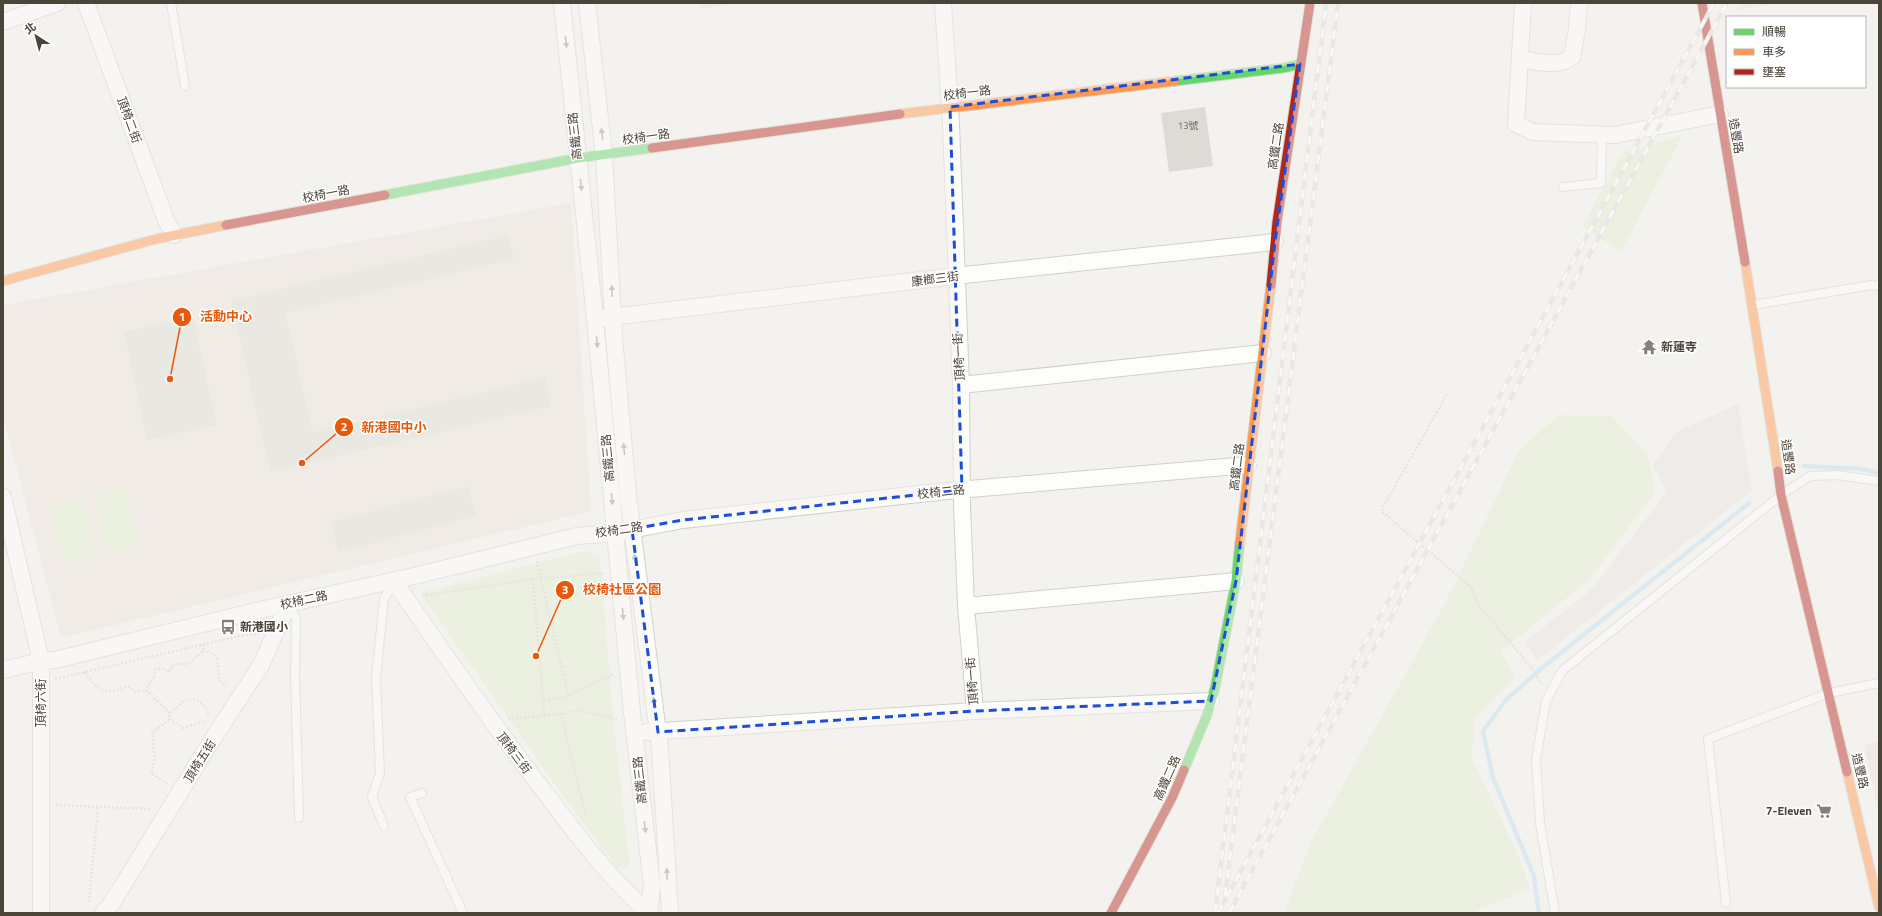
<svg xmlns="http://www.w3.org/2000/svg" width="1882" height="916" viewBox="0 0 1882 916" font-family="'Titillium Web','Noto Sans TC',sans-serif">
	<rect width="100%" height="100%" fill="#f4f2ee"/>
	<path fill="#e7e4dc" d="M699 3H736L700 9Z"/>
	<path fill="#e6e2de" d="M1879 742V814L1864 745Z"/>
	<path fill="#eae5da" d="M571 203 591 511 61 638 3 416V305Z"/>
	<path fill="#e1eecf" d="M1739 3H1778L1735 11Z
		M1683 135 1621 251 1582 227 1622 153Z
		M1558 415 1612 416 1647 454 1656 491 1590 579 1501 651 1515 678 1474 719 1472 758 1517 853 1530 889 1471 913H1284L1311 842 1444 605 1519 451Z
		M125 487 138 546 107 554 94 494Z
		M83 498 96 557 65 564 51 505Z
		M586 551 600 556 613 718 630 867H617L568 803 420 593Z"/>
	<path fill="#e6e3df" d="M1738 404 1752 490 1538 660 1524 643 1592 589 1666 493 1653 464 1667 447 1674 433Z"/>
	<g fill="none" stroke-linecap="round" stroke-linejoin="round">
		<path stroke="#c0ddf1" stroke-width="4.5" d="M1804 466 1861 469 1879 473
			M1539 913 1534 876 1493 778 1483 731 1506 700 1542 668 1749 503"/>
	</g>
	<path fill="#dedbd6" d="M1205 107 1213 166 1169 172 1161 113Z
		M509 235 514 259 285 313 313 432 545 378 551 406 270 472 231 301Z
		M193 317 217 425 147 440 124 332Z
		M468 486 476 516 338 552 331 522Z"/>
	<g fill="none" stroke-linecap="round" stroke-linejoin="round">
		<g stroke="#d2d0cb" stroke-width="10">
			<path id="lane" d="M171 3 185 86
				M1563 187 1601 183 1602 134
				M1754 305 1871 285 1879 286
				M288 604 296 618 295 675 299 818
				M422 793 410 797 463 913
				M384 826 372 797 380 773 376 677 384 599 394 581
				M1726 903 1708 739 1829 693 1879 683
				M1555 913 1540 823 1536 760 1546 701 1562 671 1781 495 1810 476 1837 475 1879 481"/>
		</g>
		<g stroke="#d2d0cb" stroke-width="18">
			<path id="street" d="M86 3 166 220 174 235
				M562 3 595 319 632 712 652 885 649 913
				M587 3 604 155 614 337 628 495 660 749 670 913
				M943 3 951 124 961 385 962 505 966 606 975 711
				M1523 3 1516 124 1533 132 1615 135 1720 114
				M3 22 57 3
				M1520 59C1536 61 1558 68 1572 57L1577 29 1579 3
				M603 318 955 276 1275 242
				M961 385 1263 353
				M3 497 41 661V913
				M394 581C442 651 491 722 543 790 576 834 608 877 649 913
				M966 606 1236 581
				M3 670 41 661 55 660 260 610 414 576 577 536 615 533 683 520 947 491 1248 465
				M647 732 975 711 1211 701
				M103 913 112 903 210 743 261 665 288 604"/>
		</g>
		<g stroke="#d3cfc5" stroke-width="11">
			<path id="fast" d="M1175 81 1283 68 1300 64
				M385 195 578 158 652 148
				M1184 770 1207 715 1215 688 1236 581 1240 542"/>
		</g>
		<g stroke="#d3cfc5" stroke-width="11">
			<path id="slow" d="M900 114 1175 81
				M1745 262 1778 471
				M3 281 156 239 226 225
				M1240 542 1271 285
				M1847 772 1879 907"/>
		</g>
		<g stroke="#d3cfc5" stroke-width="11">
			<path id="jam" d="M1702 3 1745 262
				M652 148 900 114
				M226 225 385 195
				M1271 285 1277 222 1310 3
				M1778 471 1781 495 1847 772
				M1111 913 1172 798 1184 770"/>
		</g>
		<path stroke="#d3d2cc" stroke-width="2.5" stroke-dasharray="2 2" stroke-linecap="butt" d="M1447 394 1381 511 1472 588 1477 603 1530 666 1542 684
			M537 561 568 695
			M533 579 543 700
			M422 596 533 579 604 573
			M203 651 211 653 217 657 219 681 227 686
			M85 672C97 690 105 697 126 686L137 692 146 690
			M55 679 244 635 259 634
			M170 713 184 701 196 699C203 704 207 707 209 716
			M561 714 576 710 619 720
			M544 715 543 700 565 697 614 674
			M169 719 183 728 206 721
			M508 719 561 714 587 821
			M167 784 151 773 155 759 152 733 169 719 170 713 146 690 154 676 155 669 162 668 169 672 174 664H188L203 651V645
			M56 805 151 809
			M89 902 98 807"/>
		<use href="#lane" stroke="#fdfdfc" stroke-width="8"/>
		<use href="#street" stroke="#fdfdfc" stroke-width="16"/>
		<use href="#fast" stroke="#63d668" stroke-width="9"/>
		<use href="#slow" stroke="#ff974d" stroke-width="9"/>
		<use href="#jam" stroke="#b3261e" stroke-width="9"/>
		<g stroke="#dbdbda" stroke-width="4.5">
			<path id="rail" d="M1225 896 1338 3
				M1215 913 1326 3
				M1218 913 1714 3
				M1229 913 1727 3"/>
		</g>
		<use href="#rail" stroke="#fff" stroke-width="3" stroke-dasharray="9" stroke-linecap="butt"/>
	</g>
	<defs><path id="oneway-solid" d="M-6-.8H1V-3.2L6.5 0L1 3.2V.8H-6Z"/></defs>
	<g fill="#9b9791">
		<use href="#oneway-solid" transform="translate(566 42) rotate(84)"/>
		<use href="#oneway-solid" transform="translate(602 134) rotate(-97)"/>
		<use href="#oneway-solid" transform="translate(581 185) rotate(84)"/>
		<use href="#oneway-solid" transform="translate(612 291) rotate(-93)"/>
		<use href="#oneway-solid" transform="translate(597 342) rotate(85)"/>
		<use href="#oneway-solid" transform="translate(624 449) rotate(-95)"/>
		<use href="#oneway-solid" transform="translate(612 499) rotate(85)"/>
		<use href="#oneway-solid" transform="translate(635 560) rotate(-97)"/>
		<use href="#oneway-solid" transform="translate(623 614) rotate(85)"/>
		<use href="#oneway-solid" transform="translate(654 703) rotate(-97)"/>
		<use href="#oneway-solid" transform="translate(645 827) rotate(84)"/>
		<use href="#oneway-solid" transform="translate(667 874) rotate(-93)"/>
	</g>
	<path d="M0 0H1882V916H0ZM1300 64 1275 242 1236 581 1211 701 975 711 658 732 632 529 683 520 962 490 950 107Z" fill="#f4f2ee" fill-opacity=".55" fill-rule="evenodd"/>
	<path fill="none" stroke="#1d4ed8" stroke-width="3" stroke-dasharray="8 5" stroke-linejoin="round" d="M1300 64 1275 242 1236 581 1211 701 975 711 658 732 632 529 683 520 962 490 950 107Z"/>
	<defs>
		<g id="temple-bare" transform="scale(1.2)"><path d="M0-6L5-2H3V0L6.5 2.5H4V6H1.5V3h-3V6H-4V2.5H-6.5L-3 0V-2H-5Z" fill="#868178" stroke="#fff" stroke-width="2.5" paint-order="stroke"/></g>
		<g id="bus-bare" transform="scale(1.2)"><path d="M-5-6H5V4H4V6H2V4H-2V6H-4V4H-5ZM-3.5-4V0h7V-4ZM-3.5 1.2v1.5H-2V1.2ZM2 1.2v1.5H3.5V1.2Z" fill="#868178" stroke="#fff" stroke-width="2.5" paint-order="stroke"/></g>
		<g id="supermarket-bare" transform="scale(1.2)"><path d="M-6-5.5h2.5l.6 2H6L4.5 2H-2.5L-4.4-4H-6ZM-1.5 3.2a1.3 1.3 0 1 0 .1 0ZM3 3.2a1.3 1.3 0 1 0 .1 0Z" fill="#868178" stroke="#fff" stroke-width="2.5" paint-order="stroke"/></g>
	</defs>
	<g fill-rule="evenodd">
		<use href="#temple-bare" x="1649" y="347"/>
		<use href="#bus-bare" x="228" y="627"/>
		<use href="#supermarket-bare" x="1824" y="811"/>
	</g>
	<g text-anchor="middle" stroke-width="3" stroke-linejoin="round" paint-order="stroke">
		<g font-size="10" fill="#706a61">
			<text x="1188" y="129">13號</text>
		</g>
		<g font-size="12" fill="#4b4439" stroke="#fff">
			<text transform="translate(967 93) rotate(-7)" y="4">校椅一路</text>
			<text transform="translate(129 120) rotate(70)" y="4">頂椅二街</text>
			<text transform="translate(575 136) rotate(-96)" y="4">高鐵三路</text>
			<text transform="translate(1736 136) rotate(80)" y="4">造豐路</text>
			<text transform="translate(646 137) rotate(-8)" y="4">校椅一路</text>
			<text transform="translate(1276 146) rotate(-82)" y="4">高鐵二路</text>
			<text transform="translate(326 194) rotate(-11)" y="4">校椅一路</text>
			<text transform="translate(935 279) rotate(-7)" y="4">康榔三街</text>
			<text transform="translate(959 357) rotate(-93)" y="4">頂椅一街</text>
			<text transform="translate(1788 457) rotate(82)" y="4">造豐路</text>
			<text transform="translate(608 458) rotate(-95)" y="4">高鐵三路</text>
			<text transform="translate(1237 467) rotate(-83)" y="4">高鐵二路</text>
			<text transform="translate(941 492) rotate(-6)" y="4">校椅二路</text>
			<text transform="translate(619 530) rotate(-8)" y="4">校椅二路</text>
			<text transform="translate(304 600) rotate(-12)" y="4">校椅二路</text>
			<text transform="translate(972 681) rotate(-95)" y="4">頂椅一街</text>
			<text transform="translate(41 703) rotate(-90)" y="4">頂椅六街</text>
			<text transform="translate(514 753) rotate(53)" y="4">頂椅三街</text>
			<text transform="translate(200 761) rotate(-58)" y="4">頂椅五街</text>
			<text transform="translate(1860 771) rotate(77)" y="4">造豐路</text>
			<text transform="translate(1167 778) rotate(-66)" y="4">高鐵二路</text>
			<text transform="translate(640 780) rotate(-96)" y="4">高鐵三路</text>
		</g>
		<g font-size="12" font-weight="bold" fill="#4b4439" stroke="#fff" text-anchor="start">
			<text x="1661" y="351">新蓮寺</text>
			<text x="240" y="631">新港國小</text>
			<text x="1812" y="815" text-anchor="end">7-Eleven</text>
		</g>
	</g>
	<path fill="none" stroke="#e8590c" stroke-width="1.5" d="M170 379L182 317M302 463L344 427M536 656L565 590"/>
	<g fill="#e8590c" stroke="#fff" stroke-width="1.5">
		<circle cx="170" cy="379" r="4"/>
		<circle cx="302" cy="463" r="4"/>
		<circle cx="536" cy="656" r="4"/>
		<circle cx="182" cy="317" r="10"/>
		<circle cx="344" cy="427" r="10"/>
		<circle cx="565" cy="590" r="10"/>
	</g>
	<g font-size="12" text-anchor="middle" font-weight="bold" fill="#fff">
		<text x="182" y="321">1</text>
		<text x="344" y="431">2</text>
		<text x="565" y="594">3</text>
	</g>
	<g font-size="13" text-anchor="middle" font-weight="bold" fill="#e8590c" stroke="#fff" stroke-width="3" stroke-linejoin="round" paint-order="stroke">
		<text x="226" y="321">活動中心</text>
		<text x="394" y="432">新港國中小</text>
		<text x="622" y="594">校椅社區公園</text>
	</g>
	<rect width="1882" height="916" fill="none" stroke="#4b4439" stroke-width="8"/>
	<rect x="1726" y="16" width="140" height="72" fill="#ffffff" stroke="#b7b4b0"/>
	<rect x="1734" y="29" width="20" height="6" fill="#63d668" stroke="#b7b4b0"/>
	<text x="1762" y="36" font-size="12" fill="#4b4439">順暢</text>
	<rect x="1734" y="49" width="20" height="6" fill="#ff974d" stroke="#b7b4b0"/>
	<text x="1762" y="56" font-size="12" fill="#4b4439">車多</text>
	<rect x="1734" y="69" width="20" height="6" fill="#b3261e" stroke="#b7b4b0"/>
	<text x="1762" y="76" font-size="12" fill="#4b4439">壅塞</text>
	<g transform="translate(36 36) rotate(324)" stroke="#ffffff" stroke-width="3" paint-order="stroke">
	<path d="M0-3L7 15L0 10L-7 15Z" fill="#4b4439"/>
	<text y="-6" font-size="11" font-weight="bold" text-anchor="middle" fill="#4b4439">北</text>
	</g>
</svg>
